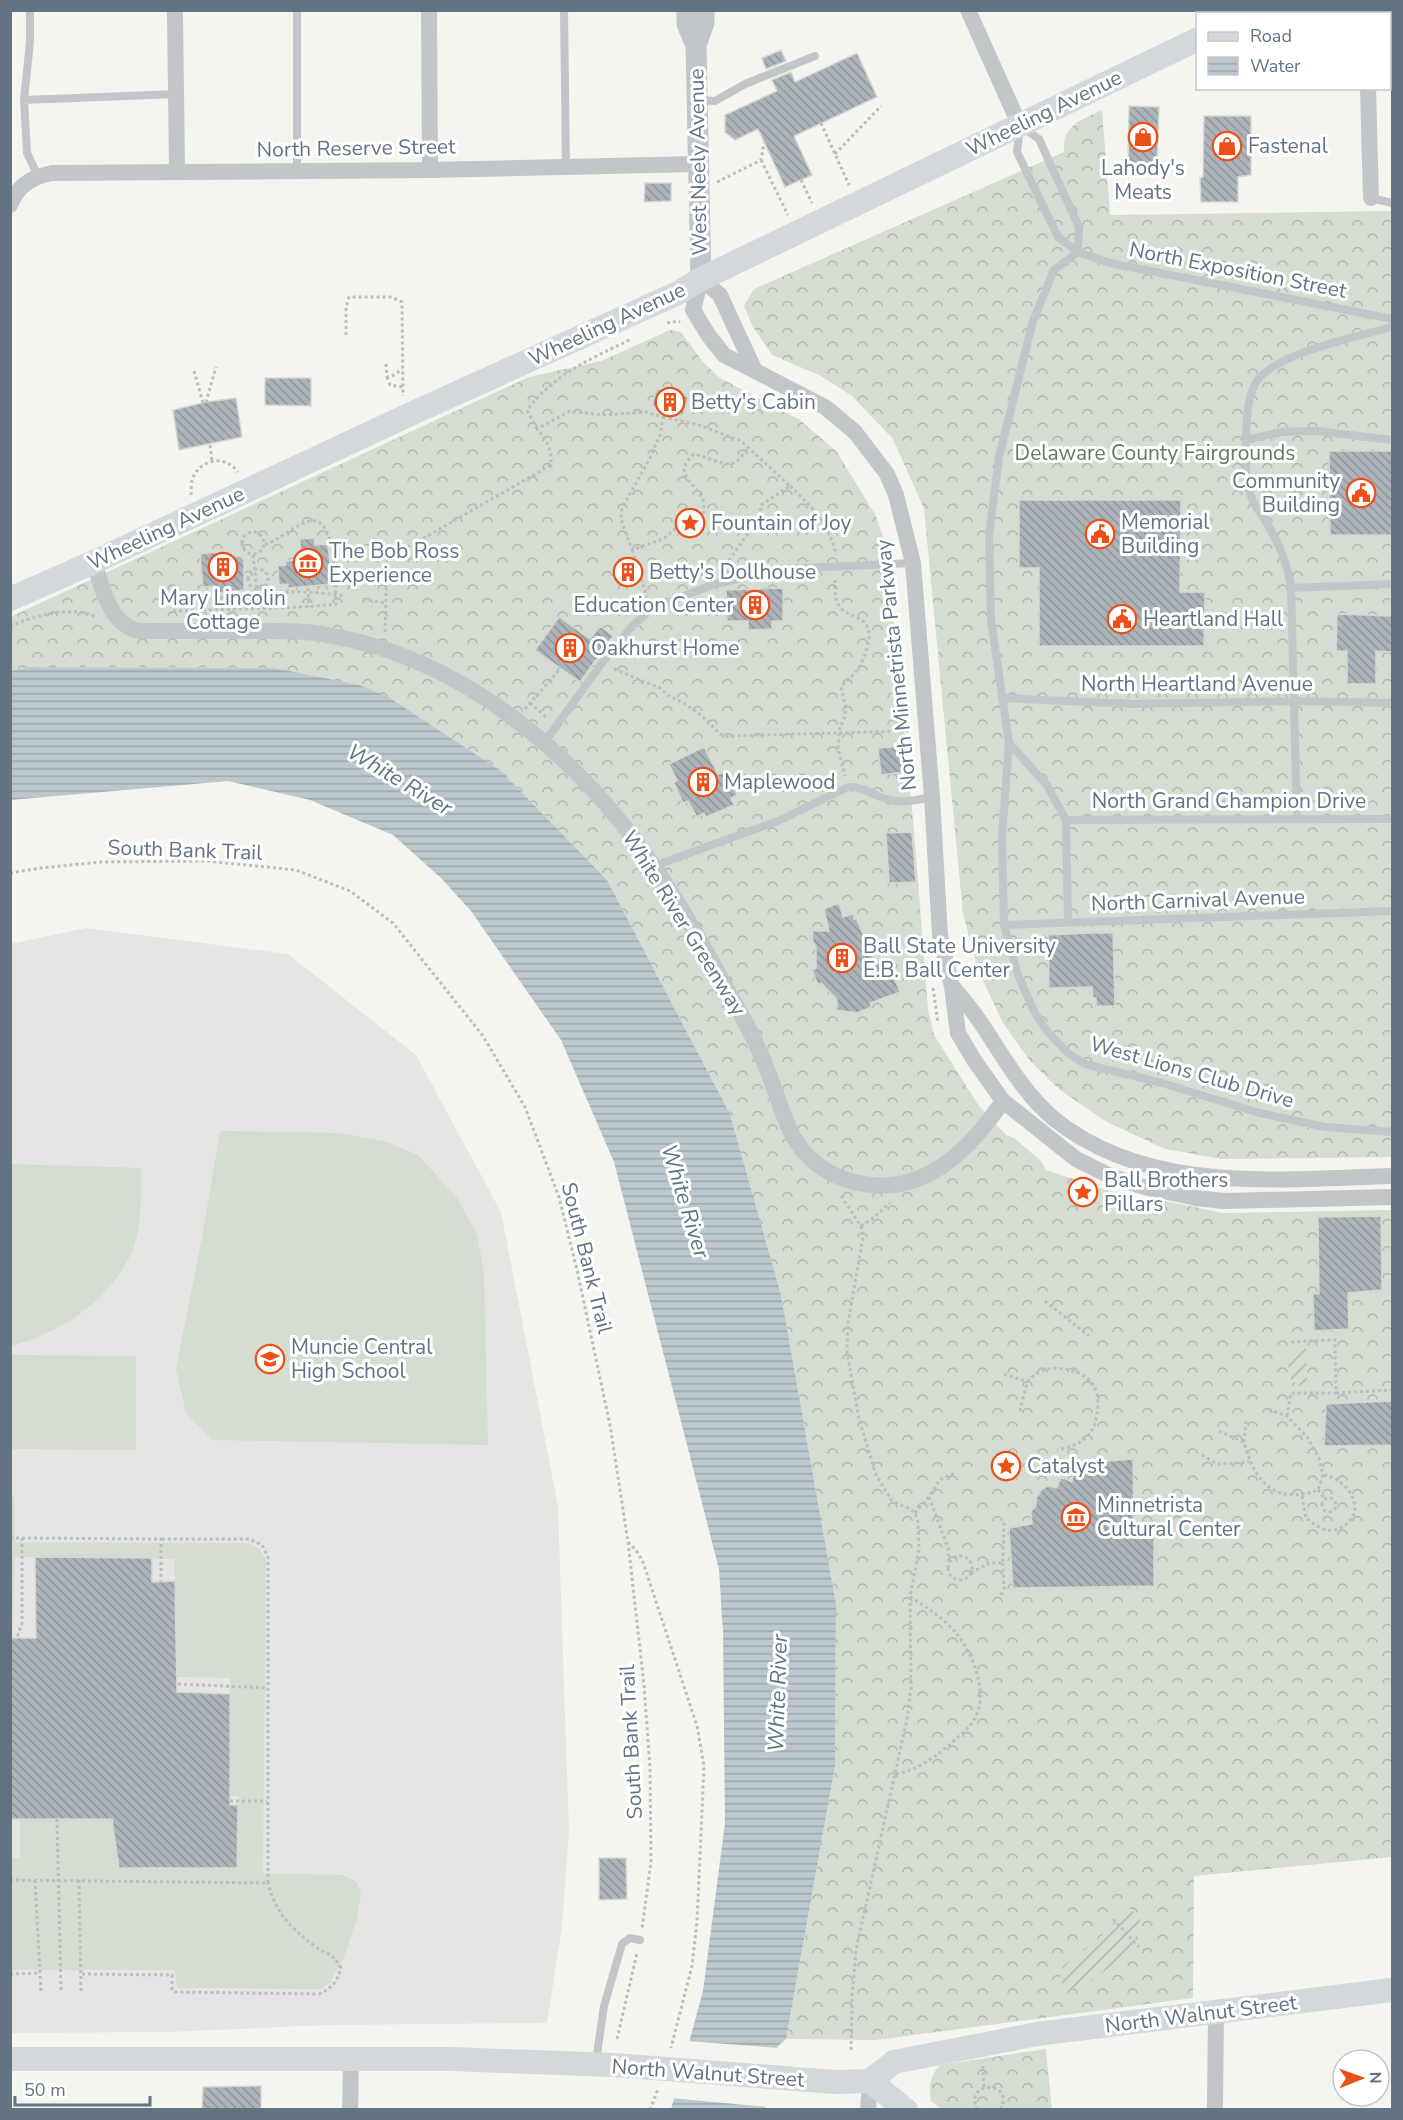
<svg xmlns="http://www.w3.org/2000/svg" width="1403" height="2120" viewBox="0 0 1403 2120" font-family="'Nunito Sans',sans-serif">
	<defs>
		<pattern id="forest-crowns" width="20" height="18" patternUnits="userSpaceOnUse" patternTransform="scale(1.5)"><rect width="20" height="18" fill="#d5dcd1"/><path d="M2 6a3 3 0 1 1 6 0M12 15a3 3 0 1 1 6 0" fill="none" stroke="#b0b7af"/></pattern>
		<pattern id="garden-furrows" width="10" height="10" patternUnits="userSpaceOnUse" patternTransform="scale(1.5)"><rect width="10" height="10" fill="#d5dcd1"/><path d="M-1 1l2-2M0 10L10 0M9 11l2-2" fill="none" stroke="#b0b7af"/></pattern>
		<pattern id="water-rules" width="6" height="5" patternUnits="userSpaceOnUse" patternTransform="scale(1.5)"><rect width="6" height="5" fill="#bcc8cd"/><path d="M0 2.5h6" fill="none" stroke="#9ca7ac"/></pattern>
		<pattern id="building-back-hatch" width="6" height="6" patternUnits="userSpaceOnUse" patternTransform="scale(1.5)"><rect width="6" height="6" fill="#acb4b9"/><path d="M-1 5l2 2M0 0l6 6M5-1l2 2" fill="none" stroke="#8f979c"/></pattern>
	</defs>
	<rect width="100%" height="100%" fill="#f5f5f0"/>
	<path fill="#e5e6e4" d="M86 928 288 954 416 1055 501 1212 558 1506 569 1832 562 1927 547 2023 330 2025 167 2032 11 2033 10 944Z"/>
	<path fill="#d5dcd1" d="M220 1131 339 1133 387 1142 418 1155 457 1198 477 1234 484 1272 488 1445 212 1440 186 1413 176 1369 202 1237Z
		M11 1164 141 1168C141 1194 142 1231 131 1254 107 1303 62 1332 11 1346Z
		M11 1355 136 1356V1450L11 1449Z
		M10 1490 14 1496 15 1542 248 1543 259 1548 266 1560 263 1873 343 1875 357 1882 361 1893 357 1918 343 1960 335 1972 331 1982 321 1989 177 1988 175 1970H11V1859L20 1858V1819H112L119 1868H237L239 1796H230V1678L177 1677 174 1559 15 1557 12 1638H11Z"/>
	<path fill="url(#forest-crowns)" d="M1102 110 1110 215 1392 211V1157L1222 1159 1165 1149 1107 1122 1060 1090 1030 1061 1003 1023 978 970 963 914 924 509 893 439 852 396 821 376 772 355 753 327 744 306 754 289 1064 152C1062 125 1081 120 1102 110Z
		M670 330 681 332 703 362 720 378 800 420 837 452 876 516 887 549 914 830 928 1009 934 1035 979 1106 1006 1135 1014 1138 1041 1161 1046 1170 1141 1201 1161 1200 1223 1213 1392 1210V1857L1194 1876 1193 1998 876 2040 786 2039 835 1766 836 1604 781 1295 730 1114 607 880 501 771 274 668 28 667 11 671 10 617 529 377 601 361Z
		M1046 2049 1052 2110 941 2109 931 2101C929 2086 930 2075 940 2065Z"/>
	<path fill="url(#garden-furrows)" d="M1306 1345 1307 1388C1281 1384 1283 1354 1306 1345Z
		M1130 1908 1140 1919 1132 1953 1084 1984 1064 1991 1060 1976 1063 1966 1094 1943Z"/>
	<path fill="url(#water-rules)" d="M28 667 274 668 359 685 388 697 501 771 607 880 730 1114 781 1295 836 1604 835 1766 786 2039 778 2046 765 2109H671L703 1991 725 1823 723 1632 719 1569 614 1162 561 1040 471 911 442 879 393 835 310 800 228 781 11 800V671Z"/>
	<path fill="#f5f5f0" d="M687 2041 780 2048 768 2107 671 2098Z"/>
	<path fill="url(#building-back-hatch)" stroke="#d6d6d3" stroke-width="1.5" d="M781 50 786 61 766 69 762 58Z
		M857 53 877 97 794 136 812 175 785 187 758 129 735 140 725 132V115L777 91 772 80 791 72 795 82Z
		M1129 106 1159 107 1157 167 1128 166Z
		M1204 116H1251V175L1238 177V202H1201L1200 178 1203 177Z
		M645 183H671V201L644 202Z
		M265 378H311V406L265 405Z
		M657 389 688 397 683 415 652 406Z
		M236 398 242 437 179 450 173 410 206 402Z
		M1329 451H1392V535H1330Z
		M1019 500H1181L1180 592H1205L1204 646H1039V568H1019Z
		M314 538 315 545 328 544 332 584 288 588V584L279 585 278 566 286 565 285 561 300 560V539Z
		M219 552V558L240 556 244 560V590L215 593V586L203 587 200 554Z
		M783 588V621H772V629L748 630V621H727L726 590Z
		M1337 614 1392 616V652L1376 651V684H1347V651H1336Z
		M559 617 590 639 600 626 613 636 580 682 535 650Z
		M904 746 905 772 881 775 878 748Z
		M704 747 718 774 725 772 737 795 731 798 734 805 706 817 704 813 697 817 688 801 683 803 674 783 677 780 669 764Z
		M912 832 916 882 889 883 886 833Z
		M839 903 843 917 853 914 854 919 856 918 876 964 887 960 900 992 870 1003 871 1007 857 1013 837 1010V999L821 983 818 985 812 970 816 968V947L813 942 812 931H829L824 909Z
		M1091 933H1113L1115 1006H1096V998H1093L1092 987 1049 988 1048 935Z
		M1381 1216 1382 1290 1348 1293 1349 1329 1314 1331 1313 1293 1319 1294 1318 1217Z
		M1392 1401V1445L1324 1446 1326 1404Z
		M1133 1459 1134 1530 1154 1528V1586L1013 1588 1009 1528 1032 1524 1031 1511 1036 1506V1498L1042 1489 1048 1486 1057 1488 1061 1477 1072 1482 1074 1464Z
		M35 1557 152 1558V1582L175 1581 177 1692 230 1694V1805H238L237 1868H119L112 1819H10V1638H36Z
		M599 1858H626L627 1899 599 1900Z
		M261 2086V2109H202L203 2087Z"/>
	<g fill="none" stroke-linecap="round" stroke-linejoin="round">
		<path stroke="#bbbec0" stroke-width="3" stroke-dasharray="3 3" stroke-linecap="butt" d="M821 123 849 185
			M835 154 881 106
			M761 160 788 215
			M801 180 812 203
			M717 182 761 160 764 143
			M667 323 678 321 680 322
			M346 335V307L349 297H391L402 302 403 396
			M386 364 387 377 394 375 402 369
			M194 371 203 403 206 402 216 367
			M387 377 390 385 402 387
			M663 417 699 425 741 441 790 486 761 505 758 524 746 536 723 569
			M537 429 527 410C557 372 589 360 631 339
			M210 445 212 461
			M790 486C813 508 829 523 836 555
			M191 495C191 491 191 484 192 480 199 459 225 454 238 472
			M242 543a11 11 0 1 1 22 0a11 11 0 1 1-22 0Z
			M632 550 647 597
			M253 555 259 607
			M248 579a10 10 0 1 1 20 0a10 10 0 1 1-20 0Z
			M835 580C835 589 834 599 840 607 844 613 853 615 860 619 877 629 866 653 860 666 854 676 847 679 841 687L846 708 844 720 840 726 838 748 845 776
			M308 588 309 607
			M219 593 220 609
			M220 598C267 591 298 589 345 596
			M363 599 385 603
			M173 611 305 607 336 604C335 587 337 515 310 521 295 524 280 540 264 545
			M10 626C35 616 70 605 96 617
			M385 632 387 561 389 558 551 465C552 450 547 439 537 429L570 411 603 415 646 412 663 417 660 435 649 460 622 508 621 519 632 550 665 538 676 528 698 521 703 516C704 510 705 502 702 497 691 480 673 473 694 454 705 456 726 468 736 462 741 458 745 452 749 447
			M614 669 660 688 667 695 684 703 702 716 720 734 725 736 909 731
			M530 703 547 718
			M525 709 560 669
			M10 873 41 868 101 862 207 861 296 870 350 891 393 923 483 1036 525 1107 559 1197 577 1270 610 1425 628 1542 644 1685 650 1768 651 1862 642 1929
			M933 988 938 1023
			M841 1196 861 1226 863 1237 848 1323 847 1352 859 1419 876 1475 892 1501 910 1509 915 1513 918 1522 919 1549 910 1597 911 1688 907 1719 856 1950 852 1997 851 2051
			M861 1226 872 1219 890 1203
			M1045 1301 1089 1336
			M1004 1374 1028 1382
			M1336 1393 1392 1390
			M1020 1411C1022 1403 1024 1392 1027 1384 1038 1360 1082 1366 1094 1386 1097 1391 1098 1399 1098 1404 1097 1434 1084 1445 1057 1450
			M1287 1416 1291 1393H1336L1335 1340 1289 1342
			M1219 1431 1244 1442C1254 1481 1275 1506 1318 1490L1323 1475 1319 1458 1307 1437 1287 1416 1267 1409
			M1244 1442 1246 1421
			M1202 1455 1217 1464 1249 1462
			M1318 1490 1325 1499
			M1302 1496 1306 1518C1312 1522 1319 1529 1326 1530 1331 1531 1336 1530 1340 1528 1370 1514 1349 1478 1323 1475
			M929 1497 948 1548 949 1561
			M1322 1505a7 7 0 1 1 14 0a7 7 0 1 1-14 0Z
			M915 1513C919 1508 924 1503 928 1498 940 1482 934 1480 956 1473
			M10 1538H22V1623L17 1638
			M22 1538 161 1539V1581
			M628 1542 636 1550 643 1562 697 1726 704 1766 697 1922 692 1966 671 2048
			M948 1568a12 12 0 1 1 24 0a12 12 0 1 1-24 0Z
			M971 1573 989 1563H1003L1004 1520
			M1001 1595 1004 1589 1003 1563
			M178 1684 268 1688
			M896 1774C917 1770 932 1759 948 1746 956 1738 968 1730 974 1720 989 1694 974 1656 957 1634 944 1619 927 1607 910 1597
			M230 1801H267
			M57 1819 61 1991
			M10 1880 268 1883V1557L262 1545 249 1539H161
			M35 1880 41 1991
			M79 1880 81 1991
			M1113 1919 1139 1947
			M10 1974 40 1973
			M82 1974 172 1975V1990L175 1992 319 1994C332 1988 337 1982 341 1968 330 1950 330 1957 316 1947 292 1930 275 1912 268 1883
			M617 2039 637 1953
			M983 2066 984 2087
			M650 2110 658 2089
			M978 2110C961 2080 1017 2080 1000 2110"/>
		<path stroke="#c2c6c9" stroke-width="8" d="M30 10V42L24 100 27 153 38 176
			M564 10 566 166
			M1390 72H1392
			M24 100 177 94
			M699 100 715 101 745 84 815 56
			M297 171V10
			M1371 198 1392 203
			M1078 252 1054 270 1033 321 999 457 989 535 991 620 1009 743 1002 836 1004 925 1018 975 1035 1013 1047 1031 1068 1053 1085 1064 1162 1083 1256 1112 1325 1127 1392 1132
			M1078 252 1079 227 1039 139 1020 126 1017 152 1058 237 1078 252 1110 263 1392 319
			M1246 440 1282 432 1318 431 1392 440
			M1291 588 1392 584
			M1002 698 1134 704 1293 701 1392 703
			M544 743 602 663 632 626 652 609 712 585 782 569 913 563
			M1009 743 1046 784 1066 820 1068 922
			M1297 819 1291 588C1288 563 1278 542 1265 520 1261 514 1256 508 1253 501 1244 482 1246 458 1246 437 1247 419 1247 401 1255 384 1270 354 1360 336 1392 327
			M1066 820 1392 819
			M654 866 778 821 848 787C864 786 873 796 889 800 903 803 918 800 932 797
			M1004 925 1392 911
			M596 2061 604 2006 622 1944 630 1938 640 1940"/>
		<path stroke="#c2c6c9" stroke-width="16" d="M175 10 177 172
			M429 10 430 170
			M968 10 1020 126
			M1366 10V14
			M1368 88 1371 198
			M10 205C18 185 32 177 52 173L430 170 697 164
			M755 371 720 295 701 279 693 310 709 336 724 355 825 407 855 432 887 474 896 495 913 563 932 797 940 936 952 987 958 1033 974 1060 1003 1101 1076 1159 1110 1176 1144 1187 1196 1198 1224 1201 1392 1197
			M94 562C102 588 110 626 140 631 175 631 210 631 246 631 273 631 300 630 327 635 462 657 577 755 653 865 686 912 713 965 742 1016 753 1036 763 1058 771 1080 783 1111 789 1144 818 1165 834 1177 852 1183 872 1185 930 1191 973 1145 1003 1101
			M953 987C961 997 969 1006 976 1016 1000 1050 1020 1090 1053 1118 1147 1195 1279 1179 1392 1176
			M350 2110 351 2059
			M868 2110 870 2081
			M1215 2110 1216 2013"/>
		<path stroke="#c2c6c9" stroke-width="21" d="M687 10V24L696 45
			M701 279 696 45 704 23V10"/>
		<path stroke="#d3d8dc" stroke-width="24" d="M1250 14 1256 10
			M10 599 94 562 415 412 678 293 701 279 1198 39
			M10 2059H450L614 2065 835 2082 870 2081 894 2062 1037 2034 1392 1990
			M870 2081 906 2110"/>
	</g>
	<defs>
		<g id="shop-ring" transform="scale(1.5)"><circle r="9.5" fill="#fff" stroke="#ed4f18" stroke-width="1.5"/><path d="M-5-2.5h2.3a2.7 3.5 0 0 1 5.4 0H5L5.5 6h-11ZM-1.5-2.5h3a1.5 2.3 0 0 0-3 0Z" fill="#ed4f18"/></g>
		<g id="building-ring" transform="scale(1.5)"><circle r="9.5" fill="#fff" stroke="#ed4f18" stroke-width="1.5"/><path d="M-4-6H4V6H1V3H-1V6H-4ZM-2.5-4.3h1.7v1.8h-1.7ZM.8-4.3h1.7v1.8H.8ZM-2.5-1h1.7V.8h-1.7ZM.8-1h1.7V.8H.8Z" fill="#ed4f18"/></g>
		<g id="civic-ring" transform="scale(1.5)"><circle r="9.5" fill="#fff" stroke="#ed4f18" stroke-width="1.5"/><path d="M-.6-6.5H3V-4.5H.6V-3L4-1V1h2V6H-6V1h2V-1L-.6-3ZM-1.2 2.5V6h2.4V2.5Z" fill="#ed4f18"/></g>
		<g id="sight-ring" transform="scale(1.5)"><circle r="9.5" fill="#fff" stroke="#ed4f18" stroke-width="1.5"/><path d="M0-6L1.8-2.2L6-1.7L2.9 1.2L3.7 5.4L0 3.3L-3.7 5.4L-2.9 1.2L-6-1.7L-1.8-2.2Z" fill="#ed4f18"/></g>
		<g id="museum-ring" transform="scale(1.5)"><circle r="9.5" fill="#fff" stroke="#ed4f18" stroke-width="1.5"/><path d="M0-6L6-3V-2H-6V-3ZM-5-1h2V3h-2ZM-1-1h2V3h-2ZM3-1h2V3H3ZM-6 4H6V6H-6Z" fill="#ed4f18"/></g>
		<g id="school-ring" transform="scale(1.5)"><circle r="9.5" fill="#fff" stroke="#ed4f18" stroke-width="1.5"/><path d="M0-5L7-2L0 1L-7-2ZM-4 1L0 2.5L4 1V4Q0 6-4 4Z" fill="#ed4f18"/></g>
	</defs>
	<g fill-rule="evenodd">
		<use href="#shop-ring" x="1143" y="137"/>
		<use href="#shop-ring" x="1227" y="146"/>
		<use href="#building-ring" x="670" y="402"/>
		<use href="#civic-ring" x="1361" y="493"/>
		<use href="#sight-ring" x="690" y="523"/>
		<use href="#civic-ring" x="1100" y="534"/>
		<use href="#museum-ring" x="308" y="563"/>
		<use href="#building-ring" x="223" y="567"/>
		<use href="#building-ring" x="628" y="572"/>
		<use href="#building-ring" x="755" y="605"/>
		<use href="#civic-ring" x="1122" y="619"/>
		<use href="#building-ring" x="570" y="648"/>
		<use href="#building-ring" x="703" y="782"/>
		<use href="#building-ring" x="842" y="958"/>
		<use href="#sight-ring" x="1083" y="1192"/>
		<use href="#school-ring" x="270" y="1359"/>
		<use href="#sight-ring" x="1006" y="1466"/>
		<use href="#museum-ring" x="1076" y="1517"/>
	</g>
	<g text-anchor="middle" stroke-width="6" stroke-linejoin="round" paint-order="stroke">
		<g font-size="21" fill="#627484" stroke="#fff">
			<text transform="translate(1044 113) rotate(-26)" y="7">Wheeling Avenue</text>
			<text transform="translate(356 148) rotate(-1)" y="7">North Reserve Street</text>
			<text transform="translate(698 162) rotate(-91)" y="7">West Neely Avenue</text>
			<text transform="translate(1238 270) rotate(11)" y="7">North Exposition Street</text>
			<text transform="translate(607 324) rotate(-25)" y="7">Wheeling Avenue</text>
			<text transform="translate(166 528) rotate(-25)" y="7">Wheeling Avenue</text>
			<text transform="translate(896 665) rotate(-96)" y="7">North Minnetrista Parkway</text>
			<text x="1197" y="691">North Heartland Avenue</text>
			<text x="1229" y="808">North Grand Champion Drive</text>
			<text transform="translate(185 850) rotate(2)" y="7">South Bank Trail</text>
			<text transform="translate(1198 900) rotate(-2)" y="7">North Carnival Avenue</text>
			<text transform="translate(684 923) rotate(58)" y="7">White River Greenway</text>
			<text transform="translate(1192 1072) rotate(16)" y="7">West Lions Club Drive</text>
			<text transform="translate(587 1258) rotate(76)" y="7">South Bank Trail</text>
			<text transform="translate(631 1742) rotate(-93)" y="7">South Bank Trail</text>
			<text transform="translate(1201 2014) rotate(-7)" y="7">North Walnut Street</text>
			<text transform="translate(708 2073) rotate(4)" y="7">North Walnut Street</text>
		</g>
		<g font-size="21" fill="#627484" stroke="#fff" text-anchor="start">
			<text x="1248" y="153">Fastenal</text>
			<text x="1143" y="175" text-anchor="middle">Lahody's<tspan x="1143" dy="24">Meats</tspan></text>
			<text x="691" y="409">Betty's Cabin</text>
			<text x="1340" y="488" text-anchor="end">Community<tspan x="1340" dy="24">Building</tspan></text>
			<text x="1121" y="529">Memorial<tspan x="1121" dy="24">Building</tspan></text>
			<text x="711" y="530">Fountain of Joy</text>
			<text x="329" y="558">The Bob Ross<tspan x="329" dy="24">Experience</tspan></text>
			<text x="649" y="579">Betty's Dollhouse</text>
			<text x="223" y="605" text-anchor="middle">Mary Lincolin<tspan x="223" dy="24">Cottage</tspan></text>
			<text x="734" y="612" text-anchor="end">Education Center</text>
			<text x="1143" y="626">Heartland Hall</text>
			<text x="591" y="655">Oakhurst Home</text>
			<text x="724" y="789">Maplewood</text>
			<text x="863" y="953">Ball State University<tspan x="863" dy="24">E.B. Ball Center</tspan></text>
			<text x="1104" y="1187">Ball Brothers<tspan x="1104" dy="24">Pillars</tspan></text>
			<text x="291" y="1354">Muncie Central<tspan x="291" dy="24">High School</tspan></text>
			<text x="1027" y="1473">Catalyst</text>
			<text x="1097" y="1512">Minnetrista<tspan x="1097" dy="24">Cultural Center</tspan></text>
		</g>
		<g font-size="21" fill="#657a61" stroke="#fff">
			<text x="1155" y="460">Delaware County Fairgrounds</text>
		</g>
		<g font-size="22" font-style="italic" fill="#5d7781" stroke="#fff">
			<text transform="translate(400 779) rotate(31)" y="8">White River</text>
			<text transform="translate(686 1201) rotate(73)" y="8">White River</text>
			<text transform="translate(777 1693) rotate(-88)" y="8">White River</text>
		</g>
	</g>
	<rect width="1403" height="2120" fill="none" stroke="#627484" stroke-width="24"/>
	<rect x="1196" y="12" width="195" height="78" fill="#ffffff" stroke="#c0c7ce" stroke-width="1.5"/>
	<rect x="1208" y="32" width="30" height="9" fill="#d3d8dc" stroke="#c0c7ce" stroke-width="1.5"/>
	<text x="1250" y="42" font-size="18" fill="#627484">Road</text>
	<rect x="1208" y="57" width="30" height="18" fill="url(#water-rules)" stroke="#c0c7ce" stroke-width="1.5"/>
	<text x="1250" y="72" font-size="18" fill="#627484">Water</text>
	<g transform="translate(1361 2078) rotate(89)"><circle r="28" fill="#ffffff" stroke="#c0c7ce" stroke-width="1.5"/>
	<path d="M0-4.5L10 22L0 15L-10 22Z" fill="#ed4f18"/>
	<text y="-9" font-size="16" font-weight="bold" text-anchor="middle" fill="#627484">N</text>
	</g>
	<path d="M15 2096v9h135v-9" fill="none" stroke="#627484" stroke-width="3"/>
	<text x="24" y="2096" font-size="18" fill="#627484" stroke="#ffffff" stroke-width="4.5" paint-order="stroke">50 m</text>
</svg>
